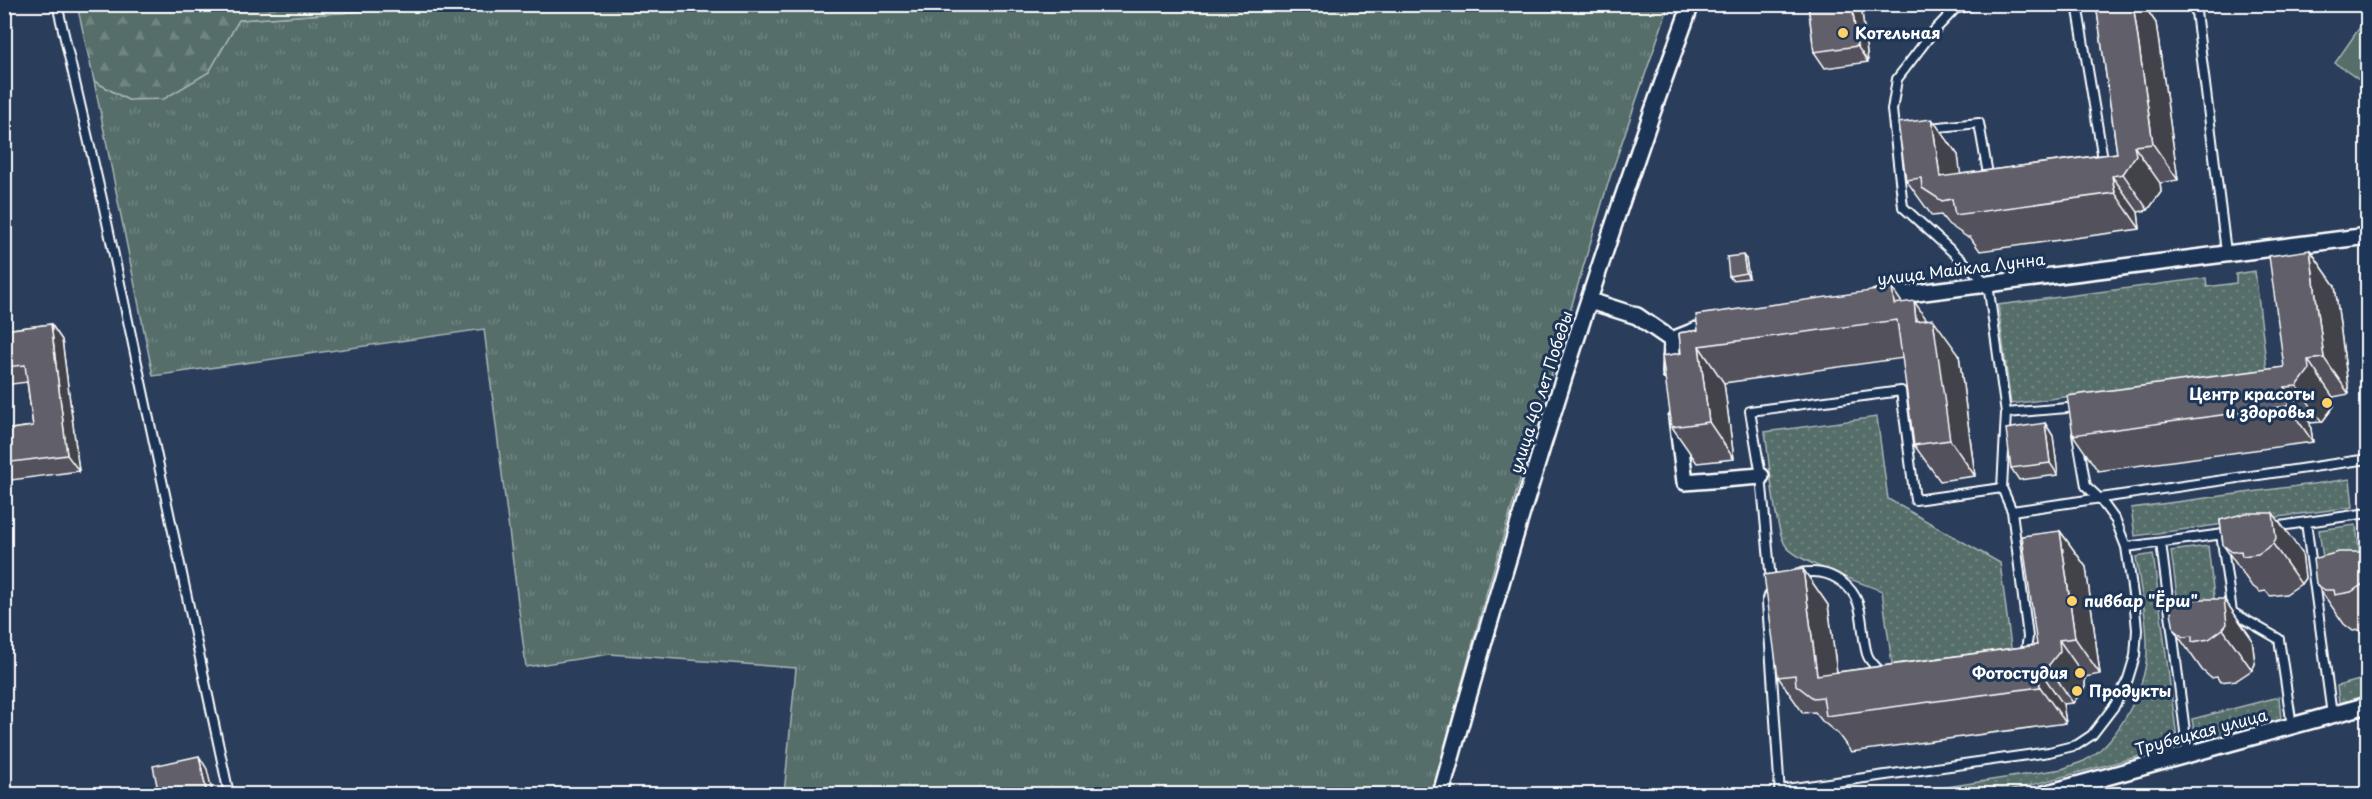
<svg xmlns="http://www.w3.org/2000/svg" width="2372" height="799" viewBox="0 0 2372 799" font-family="'Playpen Sans',sans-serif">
	<defs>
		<pattern id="grass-tufts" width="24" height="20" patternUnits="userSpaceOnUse" patternTransform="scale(1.5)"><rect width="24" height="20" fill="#566e6b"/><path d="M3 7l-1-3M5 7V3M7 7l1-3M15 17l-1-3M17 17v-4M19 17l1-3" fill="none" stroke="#6f8481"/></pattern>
		<pattern id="forest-firs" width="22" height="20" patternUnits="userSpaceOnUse" patternTransform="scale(1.5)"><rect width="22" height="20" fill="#566e6b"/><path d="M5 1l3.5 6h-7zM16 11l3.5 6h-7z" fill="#6f8481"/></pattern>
		<pattern id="park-dots" width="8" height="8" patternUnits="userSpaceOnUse" patternTransform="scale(1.5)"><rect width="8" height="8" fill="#566e6b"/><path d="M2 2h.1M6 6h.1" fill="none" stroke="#6f8481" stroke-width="1.8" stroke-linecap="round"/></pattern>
	</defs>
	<rect width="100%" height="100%" fill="#2a3d5b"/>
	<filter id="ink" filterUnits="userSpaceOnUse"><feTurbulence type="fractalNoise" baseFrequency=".0167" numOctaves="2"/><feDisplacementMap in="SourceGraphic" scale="12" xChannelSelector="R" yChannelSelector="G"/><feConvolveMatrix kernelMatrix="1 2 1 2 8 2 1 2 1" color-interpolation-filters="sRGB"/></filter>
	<g filter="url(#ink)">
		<path fill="url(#grass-tufts)" stroke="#aab6b5" stroke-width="1.5" d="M532 4 555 7 568 4 1669 5 1609 180 1485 598 1432 794H784L796 668 610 654 526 667 484 329 153 376 94 81 128 100 209 72 239 20 407 8 411 5Z"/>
		<path fill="url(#forest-firs)" stroke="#aab6b5" stroke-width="1.5" d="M77 5V4L411 5 407 8 239 20 209 72 164 99 128 100 94 81Z"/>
		<path fill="url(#park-dots)" stroke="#aab6b5" stroke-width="1.5" d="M2255 271 2267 370 2011 404 1998 305 2206 278 2207 287 2236 283V274Z
			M1877 417 1888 499 2000 563 2012 655 1893 671 1882 591C1862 583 1797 562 1786 546 1774 529 1769 456 1765 432Z
			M2350 479 2353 507 2135 536 2131 508Z
			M2356 525 2361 567 2325 572 2319 530Z
			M2208 546 2215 605 2179 610 2171 551Z
			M2153 554 2178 746 1998 794H1902L2062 769C2069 766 2077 764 2084 761 2117 743 2145 691 2147 653 2148 622 2140 588 2136 557Z
			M2367 678V695L2339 703 2337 686Z
			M2279 697 2281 720 2196 742 2192 719Z"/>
		<path fill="#566e6b" stroke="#aab6b5" stroke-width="1.5" d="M2367 17 2368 80 2365 84 2335 63Z"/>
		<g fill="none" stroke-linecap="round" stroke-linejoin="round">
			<g stroke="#fff" stroke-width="12">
				<path id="service" d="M57 4 102 199 229 794
					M1977 4 1955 9 1932 33 1897 79 1892 110 1903 207 1988 284 2006 413 2002 488 2012 511 2028 637 2025 656
					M2077 4 2103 159 2097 160
					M2195 4 2226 252
					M1929 128 1979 123 1989 180
					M2006 413 2079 407
					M2012 511 2368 459
					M2306 522 2332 715
					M2273 527 2368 513
					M2221 534 2232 612 2279 639 2292 726
					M2161 543 2188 755
					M2126 547 2231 533
					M1798 573C1814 571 1827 571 1842 582 1867 600 1859 627 1867 654 1869 661 1876 667 1881 672
					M1771 581 1761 476 1750 411 1901 391 1915 500 2002 488
					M1770 593 1767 602 1780 794
					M1779 790 2049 752 2077 745 2092 735 2115 705 2128 679 2135 656 2137 630 2135 608 2126 547 2116 521 2100 499 2086 486 2077 434"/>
			</g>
			<g stroke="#fff" stroke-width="20">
				<path id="minor" d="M1877 298 2368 236
					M1590 301 1637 316 1672 340
					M1671 373 1672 340 1697 330
					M1677 418 1685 482 1761 476
					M1441 794C1514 528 1596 264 1691 4
					M2044 794 2368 705"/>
			</g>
			<use href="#service" stroke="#1d3557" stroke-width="8"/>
			<use href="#minor" stroke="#1d3557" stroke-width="15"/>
		</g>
		<path fill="#53515c" stroke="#fff" stroke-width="1.5" d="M1808 4H1861L1868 62 1825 68 1814 52Z
			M2096 4H2143L2156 23 2178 180 2160 183 2161 192 2148 210 2138 212 2140 229 1980 251 1970 237H1967L1948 224 1941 215 1932 216 1906 180 1932 119 1958 155 1960 174 2117 153Z
			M2310 250 2335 286 2349 394 2333 397 2334 406 2322 422 2310 423 2313 442 2098 471 2073 435 2284 367Z
			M1746 259 1749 278 1732 280 1729 276Z
			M1902 303 1927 319 1959 355 1975 476 1940 481 1914 445 1903 358 1724 383 1734 459 1697 463 1672 427 1681 353 1679 333Z
			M51 324 62 340 79 471 4 481V430L33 426 27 382 4 385V330Z
			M2045 423 2053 436 2058 475 2019 480 2011 468Z
			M2220 520 2302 553 2305 578 2301 584 2286 594 2270 596 2266 591 2260 592 2251 585 2223 545Z
			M2060 531 2086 567 2100 674 2085 677V687L2073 703 2063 704 2066 723 1851 752 1838 734 1822 721 1815 712 1803 713 1778 677 1803 569 1828 605 1837 672 2037 645Z
			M2367 553V634L2363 635 2359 630 2353 631 2344 624 2316 584Z
			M2224 599 2252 639 2255 664 2252 670 2237 680 2220 682 2217 677 2211 678 2202 670 2174 630Z"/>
		<path fill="#43424b" stroke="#fff" stroke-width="1.5" d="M1852 4H1861L1868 62 1857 46Z
			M2133 4H2143L2156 23 2178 180 2153 144Z
			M1932 119 1958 155 1966 213 1940 177Z
			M2134 146 2160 183 2161 192 2148 210 2123 174Z
			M2112 176 2138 212 2140 229 2115 193Z
			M2310 250 2335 286 2349 394 2324 358Z
			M1743 255 1746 259 1749 278 1746 273Z
			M1892 288 1917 325 1894 304Z
			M1914 301 1935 332 1933 319 1959 355 1975 476 1950 440 1916 321Z
			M51 324 62 340 79 471 67 455Z
			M1699 346 1724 383 1734 459 1709 422Z
			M2308 360 2333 397 2334 406 2322 422 2297 386Z
			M2285 387 2310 423 2313 442 2288 406Z
			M2045 423 2053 436 2058 475 2050 463Z
			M2273 513 2302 553 2305 578 2301 584 2273 544Z
			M2060 531 2086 567 2100 674 2075 638Z
			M1803 569 1828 605 1842 711 1817 675Z
			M2224 599 2252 639 2255 664 2252 670 2223 629Z
			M2059 640 2085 677V687L2073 703 2048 666Z
			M2038 668 2063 704 2066 723 2040 687Z
			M199 756 207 769 213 795H207Z"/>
		<path fill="#605e6b" stroke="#fff" stroke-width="1.5" d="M1808 4H1852L1857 46 1814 52Z
			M2096 4H2133L2153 144 2134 146 2136 155 2123 174 2112 176 2115 193 1955 215 1952 199 1942 201 1922 188 1921 178 1906 180 1898 123 1932 119 1940 177 2117 153Z
			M2310 250 2324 358 2308 360 2309 370 2297 386 2285 387 2288 406 2073 435 2067 396 2284 367 2269 256Z
			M1743 255 1746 273 1729 276 1727 257Z
			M1892 288 1894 304 1914 301 1916 321 1933 319 1950 440 1914 445 1897 320 1699 346 1709 422 1672 427 1662 356 1681 353 1679 333 1698 330 1696 315Z
			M51 324 67 455 4 463V430L33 426 25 365 4 367V330Z
			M2045 423 2050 463 2011 468 2006 429Z
			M2246 513H2273L2276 538 2273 544 2258 554 2242 556 2241 551 2232 552 2223 545 2220 520Z
			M2060 531 2075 638 2059 640 2060 651 2048 666 2038 668 2040 687 1826 716 1823 697 1813 698 1796 685 1795 675 1778 677 1764 575 1803 569 1817 675 2037 645 2022 536Z
			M2339 552H2366L2367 579 2366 582 2351 592 2335 595 2334 590H2325L2316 584 2313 559Z
			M2197 599H2224L2227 624 2223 629 2209 639 2192 642V636L2183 637 2174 630 2170 606Z
			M199 756 207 795H159L153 766Z"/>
	</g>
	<g fill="#ffd166" stroke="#1d3557" stroke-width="2">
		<circle cx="1843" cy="33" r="6"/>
		<circle cx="2327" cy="403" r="6"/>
		<circle cx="2072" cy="601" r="6"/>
		<circle cx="2080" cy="673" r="6"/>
		<circle cx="2077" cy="691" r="6"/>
	</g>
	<g text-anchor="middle" stroke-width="6" stroke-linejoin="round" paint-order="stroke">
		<g font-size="16" font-weight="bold" fill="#fff" stroke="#1d3557" text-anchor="start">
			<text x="1855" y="39">Котельная</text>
			<text x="2315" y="400" text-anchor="end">Центр красоты<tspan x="2315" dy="18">и здоровья</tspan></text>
			<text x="2084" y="607">пивбар "Ёрш"</text>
			<text x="2068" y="679" text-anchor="end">Фотостудия</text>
			<text x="2089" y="697">Продукты</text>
		</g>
		<g font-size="16" fill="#fff" stroke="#1d3557">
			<text transform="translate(1961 269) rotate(-7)" y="6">улица Майкла Лунна</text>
			<text transform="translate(1541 392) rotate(-72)" y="6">улица 40 лет Победы</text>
			<text transform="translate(2201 732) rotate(-15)" y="6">Трубецкая улица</text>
		</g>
	</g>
	<rect width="2372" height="799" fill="none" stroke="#1d3557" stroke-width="24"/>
	<rect x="12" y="12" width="2348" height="775" fill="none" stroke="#fff" stroke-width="2" filter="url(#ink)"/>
</svg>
